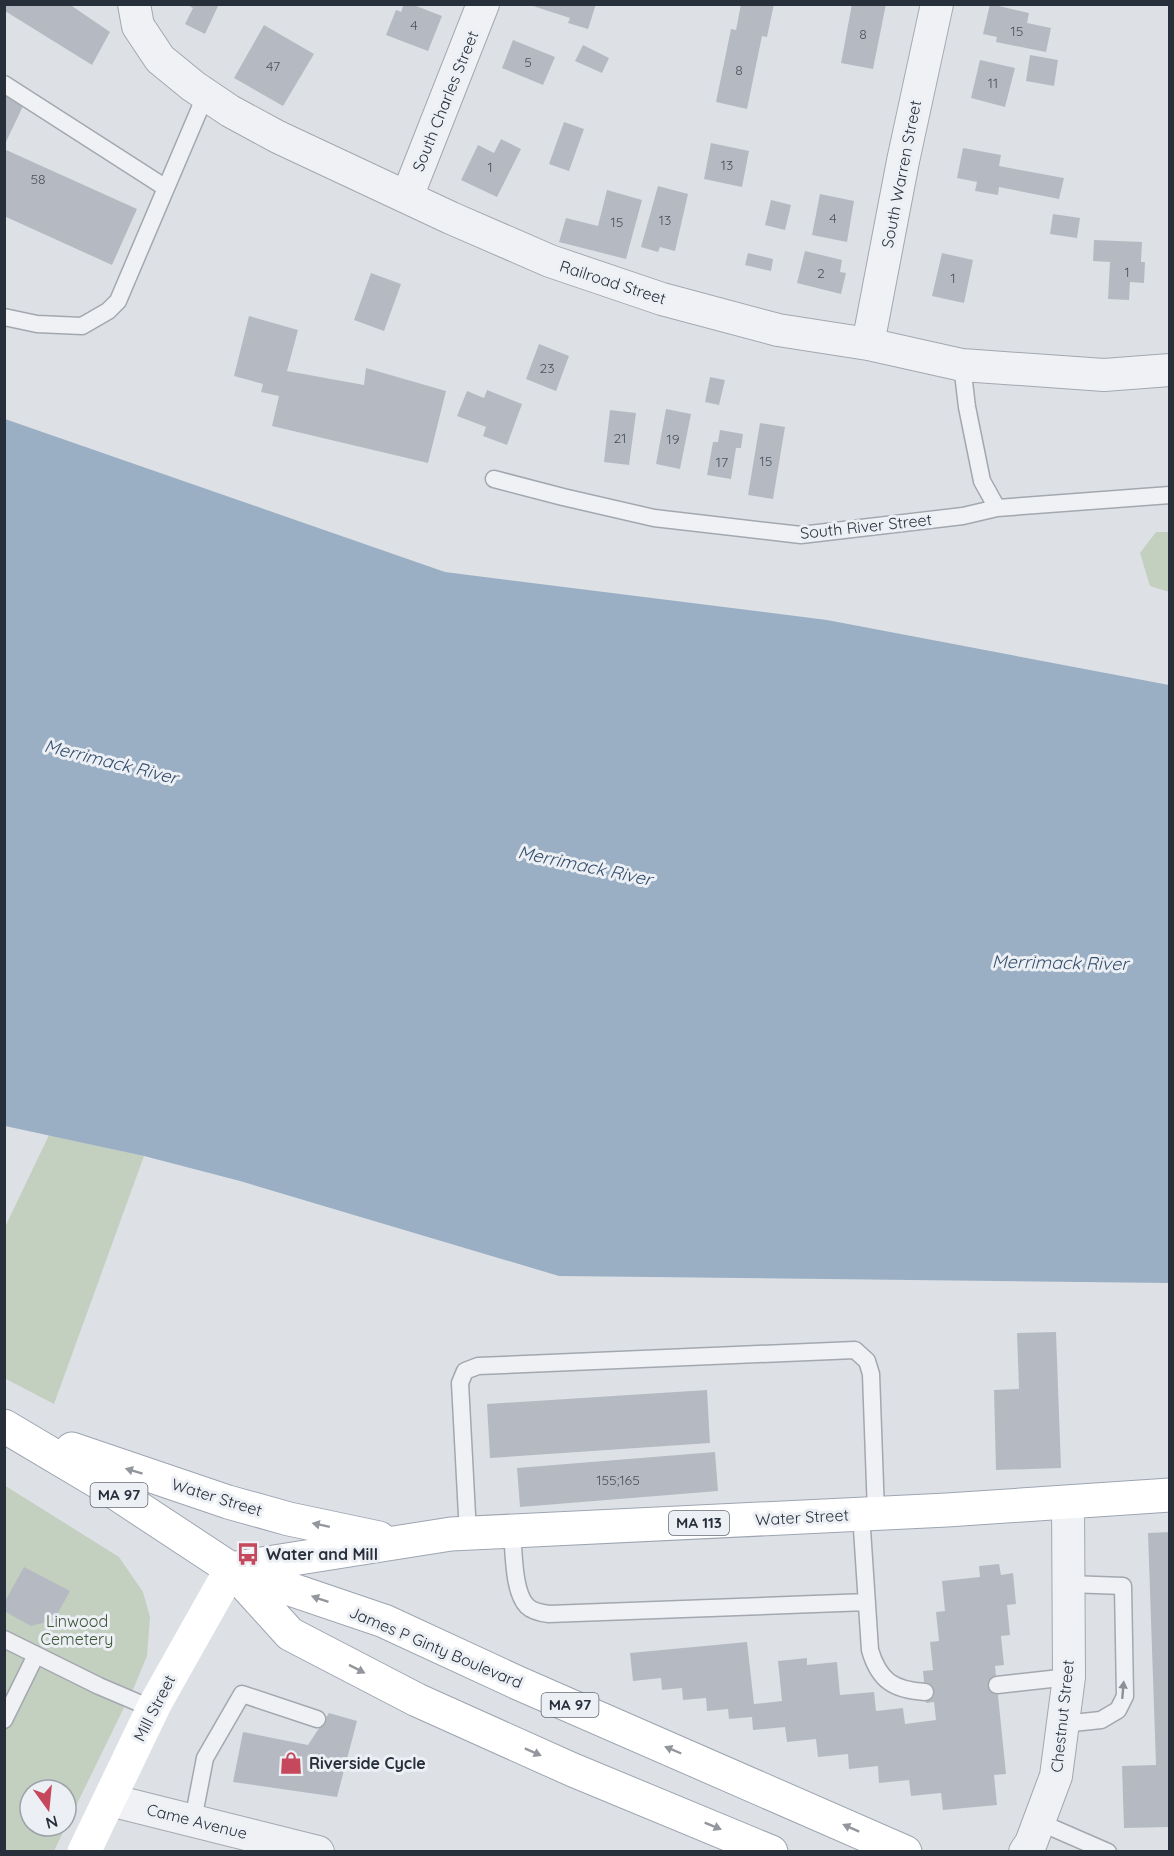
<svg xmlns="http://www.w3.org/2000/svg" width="1174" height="1856" viewBox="0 0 1174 1856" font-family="Quicksand,sans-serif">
	<rect width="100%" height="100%" fill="#dde1e6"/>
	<path fill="#c3cfbf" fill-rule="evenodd" d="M1156 532H1169V592L1150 586 1140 553Z
		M49 1135 144 1156 54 1404 4 1378 5 1227Z
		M4 1485 119 1557 143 1592 150 1617 147 1656 134 1687 54 1851H5ZM30 1790H66V1826H30Z"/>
	<path fill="#9aafc4" d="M5 419 445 572 827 620 1169 685V1283L559 1276 240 1181 144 1156 5 1126Z"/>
	<path fill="#b5bac2" d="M5 4H69L110 32 92 65 5 11Z
		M186 4H219L205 34 185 24 193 8Z
		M404 4H411L442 16 428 51 386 35 396 10 401 12Z
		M534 4H596L588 29 568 23 570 18 533 6Z
		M741 4H774L767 37 762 36 747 109 716 102 731 29 736 30Z
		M852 4H886L873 69 841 63Z
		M990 4 1029 13 1027 23 1051 28 1046 52 996 42 997 37 983 34Z
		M264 25 314 54 283 106 234 78Z
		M513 40 555 57 543 85 502 68Z
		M583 45 609 58 602 73 575 61Z
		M1030 55 1058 60 1054 86 1026 81Z
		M980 60 1015 68 1005 107 971 98Z
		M4 94 23 106 4 146Z
		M564 122 584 129 569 171 549 164Z
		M501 139 521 149 497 197 461 180 478 145 494 153Z
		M711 143 749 151 742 187 704 179Z
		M963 148 1001 155 999 166 1064 178 1059 199 999 187 998 195 975 191 977 182 957 178Z
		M4 149 137 209 112 265 4 216Z
		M658 186 688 194 675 251 660 247 658 252 641 247Z
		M607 190 642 200 626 259 559 242 566 218 598 226Z
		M820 194 854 201 847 242 812 235Z
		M771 200 791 205 785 230 765 225Z
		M1053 214 1080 218 1077 238 1050 234Z
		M1094 240 1142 242 1141 262H1145L1144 283 1130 282 1129 300 1108 299 1110 262 1093 261Z
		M805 251 842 260 840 272 846 273 841 294 797 283Z
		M748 253 773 259 771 271 745 265Z
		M942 253 973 260 964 303 932 296Z
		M371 273 401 284 384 331 354 320Z
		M249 316 298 330 287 371 364 385 366 368 446 391 428 463 272 426 279 396 261 392 263 384 234 376Z
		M539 344 569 356 556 391 526 379Z
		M710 377 725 380 719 405 705 402Z
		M487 390 522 404 507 445 483 436 486 427 457 416 467 391 484 398Z
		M666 409 691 414 680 469 656 464Z
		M610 410 636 413 629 465 604 462Z
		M760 423 785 427 773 499 748 495Z
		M720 430 743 434 741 448H736L731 479 707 475 713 442H718Z
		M1056 1332 1061 1468 996 1470 994 1390 1019 1389 1017 1333Z
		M707 1390 710 1443 490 1458 487 1404Z
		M715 1452 718 1491 520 1507 517 1468Z
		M1170 1532V1827L1124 1828 1122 1766 1156 1765 1148 1533Z
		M999 1564 1001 1575 1013 1573 1016 1604 1007 1605 1010 1635 1001 1636 1004 1665 995 1666 1006 1774 994 1775 997 1805 943 1810 941 1793 911 1796 909 1780 879 1783 878 1766 849 1769 848 1754 818 1757 816 1739 787 1742 785 1727 753 1730 752 1717 729 1719 728 1709 707 1711 706 1698 683 1700 682 1688 662 1690 661 1678 633 1681 630 1653 747 1642 754 1704 782 1701 778 1661 807 1658V1665L837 1662 840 1695 874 1692 876 1711 903 1708 905 1724 936 1720 934 1702 926 1703 923 1671 933 1670 930 1642 939 1641 936 1612 945 1611 942 1581 980 1577 979 1566Z
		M24 1567 70 1591 54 1620 31 1626 4 1611V1603Z
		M329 1713 357 1721 337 1797 233 1782 243 1732 308 1745Z"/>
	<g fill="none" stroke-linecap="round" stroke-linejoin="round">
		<g stroke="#a3a8af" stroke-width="19">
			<path id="service" d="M4 84 166 188
				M4 317 37 324 82 326 108 311 118 301 206 94
				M962 365 967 407 982 481 997 508
				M494 479 563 497 654 518 801 535 963 516 997 508 1170 495
				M861 1514 870 1650C879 1681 894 1690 925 1692
				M512 1532C514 1551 513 1592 527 1606 532 1611 541 1613 549 1614L867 1602
				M468 1534 460 1383 465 1371 478 1366 855 1350 867 1361 871 1374 876 1513
				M4 1639 99 1686 153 1709
				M997 1685 1069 1677
				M4 1720 36 1655
				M1063 1724 1101 1720 1118 1710 1125 1696 1123 1586 1069 1584
				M193 1820 205 1758 242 1694 317 1719
				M1039 1822 1108 1852"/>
		</g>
		<g stroke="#a3a8af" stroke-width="34">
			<path id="minor" d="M134 4 138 26 160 59 193 86 230 111 278 137 451 218 550 261 662 299 778 330 868 344 962 365 1104 375 1170 370
				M407 197 483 4
				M868 344 903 161 937 4
				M110 1800 318 1852
				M1025 1852 1031 1843 1056 1776 1069 1677 1068 1502"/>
		</g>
		<g stroke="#9da5b1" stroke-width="35">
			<path id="primary" d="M4 1426 105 1486 231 1569 384 1621 518 1683 905 1852
				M72 1449 228 1502 289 1519 379 1538
				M236 1568 451 1534 947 1510 1170 1495
				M232 1570 290 1634 417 1700 573 1770 771 1852"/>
		</g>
		<use href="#service" stroke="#eff1f5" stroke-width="16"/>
		<use href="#minor" stroke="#eff1f5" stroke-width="32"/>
		<path stroke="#fff" stroke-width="33" d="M84 1852 155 1704 231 1569"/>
		<use href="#primary" stroke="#fff" stroke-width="33"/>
	</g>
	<defs><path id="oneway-solid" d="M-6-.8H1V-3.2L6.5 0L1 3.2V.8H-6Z" transform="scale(1.5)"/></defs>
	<g fill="#93979d">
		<use href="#oneway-solid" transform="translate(134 1471) rotate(-163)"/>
		<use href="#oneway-solid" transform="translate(321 1525) rotate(-168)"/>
		<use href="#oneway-solid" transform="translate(320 1599) rotate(-161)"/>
		<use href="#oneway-solid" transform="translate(357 1669) rotate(27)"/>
		<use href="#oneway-solid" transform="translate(673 1750) rotate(-157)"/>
		<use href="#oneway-solid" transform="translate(533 1752) rotate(24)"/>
		<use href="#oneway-solid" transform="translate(713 1826) rotate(22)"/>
		<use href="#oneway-solid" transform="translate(851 1828) rotate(-156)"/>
	</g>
	<use fill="#8b9098" href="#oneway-solid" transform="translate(1123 1690) rotate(-85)"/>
	<defs>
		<g id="bus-bare" transform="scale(1.8)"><path d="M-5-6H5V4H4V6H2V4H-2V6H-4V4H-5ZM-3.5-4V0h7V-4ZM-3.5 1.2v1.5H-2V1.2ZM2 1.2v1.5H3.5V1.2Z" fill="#c5485c" stroke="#eceff4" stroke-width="2.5" paint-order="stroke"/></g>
		<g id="shop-bare" transform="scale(1.8)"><path d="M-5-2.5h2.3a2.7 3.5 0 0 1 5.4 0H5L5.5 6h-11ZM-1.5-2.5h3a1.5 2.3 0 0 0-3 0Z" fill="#c5485c" stroke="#eceff4" stroke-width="2.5" paint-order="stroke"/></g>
	</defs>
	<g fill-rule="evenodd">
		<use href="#bus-bare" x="248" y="1554"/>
		<use href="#shop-bare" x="291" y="1763"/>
	</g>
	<g text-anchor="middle" stroke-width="6" stroke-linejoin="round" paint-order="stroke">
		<g font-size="14" fill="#4a525d">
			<text x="414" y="30">4</text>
			<text x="1017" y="36">15</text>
			<text x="863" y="39">8</text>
			<text x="528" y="67">5</text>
			<text x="273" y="71">47</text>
			<text x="739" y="75">8</text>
			<text x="993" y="88">11</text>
			<text x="727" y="170">13</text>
			<text x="490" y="172">1</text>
			<text x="38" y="184">58</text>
			<text x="833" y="223">4</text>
			<text x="665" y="225">13</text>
			<text x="617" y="227">15</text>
			<text x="1127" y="277">1</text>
			<text x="821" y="278">2</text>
			<text x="953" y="283">1</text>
			<text x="547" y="373">23</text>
			<text x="620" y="443">21</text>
			<text x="673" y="444">19</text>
			<text x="766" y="466">15</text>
			<text x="722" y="467">17</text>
			<text x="618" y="1485">155;165</text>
		</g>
		<g fill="#eceff4" stroke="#626972" stroke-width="1.5">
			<rect x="90.5" y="1483" width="57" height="24" rx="4.5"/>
			<rect x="669" y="1511" width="60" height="24" rx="4.5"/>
			<rect x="541.5" y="1693" width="57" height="24" rx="4.5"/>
		</g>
		<g font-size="15" font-weight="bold" fill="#272f3b">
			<text x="119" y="1500">MA 97</text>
			<text x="699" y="1528">MA 113</text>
			<text x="570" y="1710">MA 97</text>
		</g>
		<g font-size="16" fill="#272f3b" stroke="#eceff4">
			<text transform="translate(445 101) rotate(-68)" y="6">South Charles Street</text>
			<text transform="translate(901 174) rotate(-79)" y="6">South Warren Street</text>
			<text transform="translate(613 282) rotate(18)" y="6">Railroad Street</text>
			<text transform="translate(866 526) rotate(-6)" y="6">South River Street</text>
			<text transform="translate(217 1497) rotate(17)" y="6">Water Street</text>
			<text transform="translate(802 1517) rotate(-3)" y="6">Water Street</text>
			<text transform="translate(436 1647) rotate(23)" y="6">James P Ginty Boulevard</text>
			<text transform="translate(154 1708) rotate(-63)" y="6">Mill Street</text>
			<text transform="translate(1062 1716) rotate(-84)" y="6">Chestnut Street</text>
			<text transform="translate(197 1821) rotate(14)" y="6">Came Avenue</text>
		</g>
		<g font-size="16" font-weight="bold" fill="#272f3b" stroke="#eceff4" text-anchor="start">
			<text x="266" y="1560">Water and Mill</text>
			<text x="309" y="1769">Riverside Cycle</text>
		</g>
		<g font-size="16" fill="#3c5636" stroke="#eceff4">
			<text x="77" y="1627">Linwood<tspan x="77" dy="18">Cemetery</tspan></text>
		</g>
		<g font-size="18" font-style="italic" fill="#344e6d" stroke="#eceff4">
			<text transform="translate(111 762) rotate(14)" y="6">Merrimack River</text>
			<text transform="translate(585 866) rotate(12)" y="6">Merrimack River</text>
			<text transform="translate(1060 963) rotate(1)" y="6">Merrimack River</text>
		</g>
	</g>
	<rect width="1174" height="1856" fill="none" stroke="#272f3b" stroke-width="12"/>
	<g transform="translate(48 1808) rotate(165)"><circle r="28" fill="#eceff4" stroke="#9da2aa" stroke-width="1.5"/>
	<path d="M0-4.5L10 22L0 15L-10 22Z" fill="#c5485c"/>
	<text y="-9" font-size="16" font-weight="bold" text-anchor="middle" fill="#272f3b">N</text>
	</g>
</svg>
